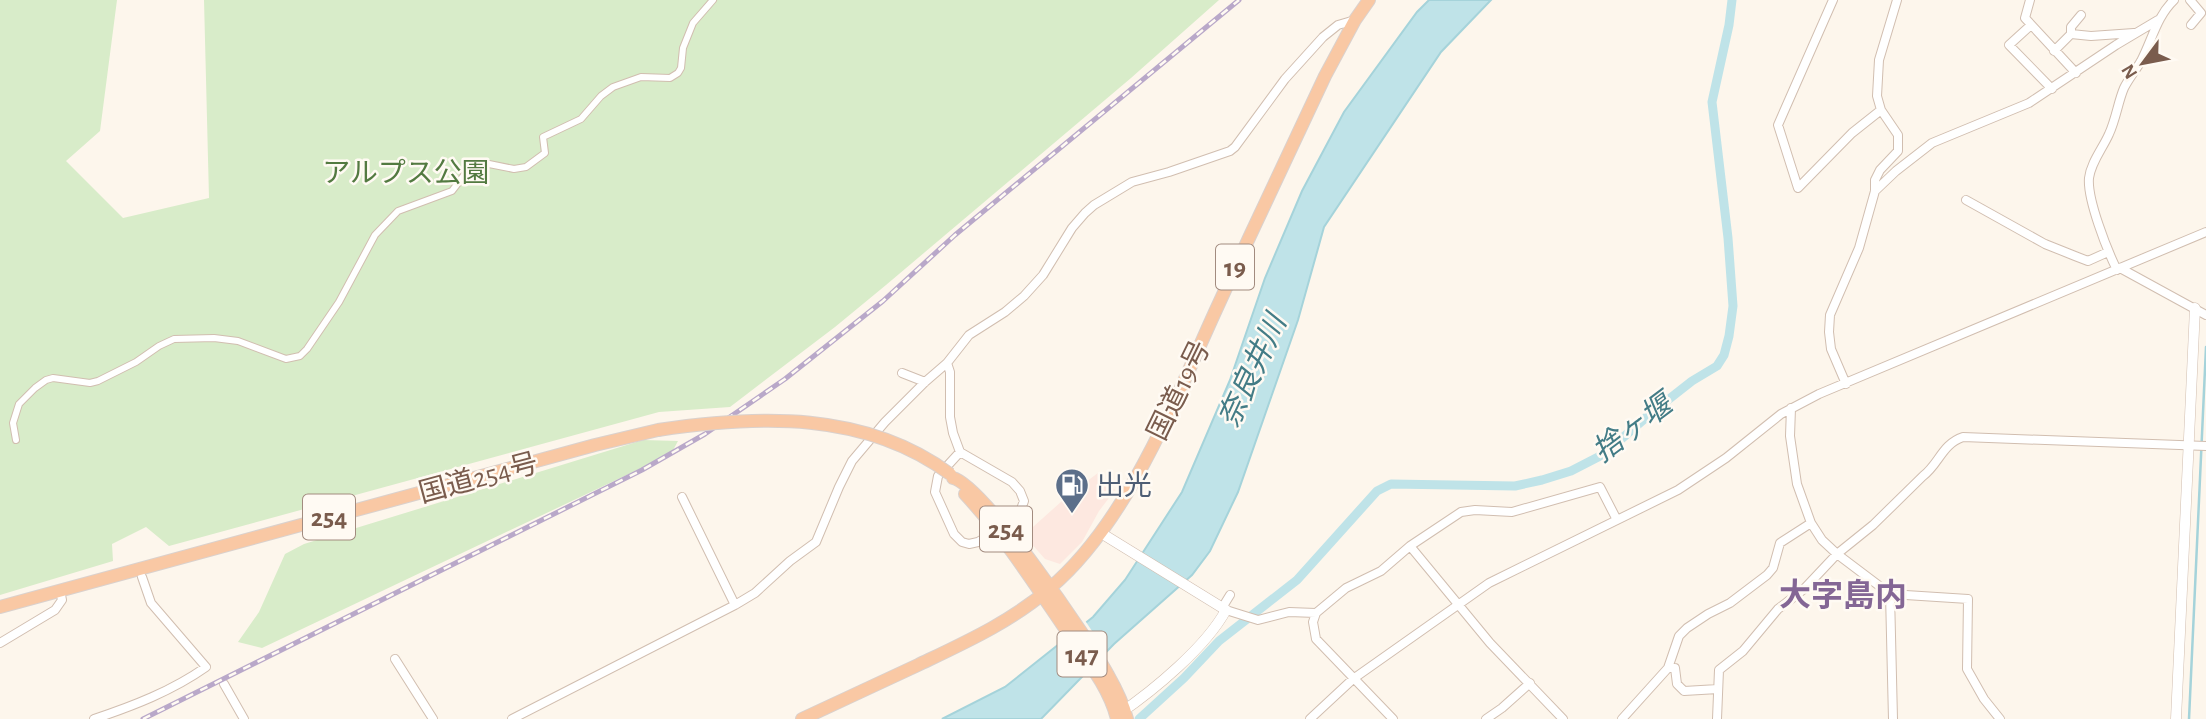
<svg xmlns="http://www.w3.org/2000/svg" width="2206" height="719" viewBox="0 0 2206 719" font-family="'Alegreya Sans','Noto Sans JP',sans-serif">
	<rect width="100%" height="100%" fill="#fdf6ec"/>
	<path fill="#fde8e0" d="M1098 473 1115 490 1099 511 1082 542 1060 564 1045 559 1024 535 1071 493Z"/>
	<path fill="#d8ecc9" d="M0 0H117L100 131 66 161 123 218 209 198 204 0H1219L1131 78 886 285 835 327 730 407 659 412 169 546 146 527 112 544 113 561 0 595Z
		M643 440 678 441 671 454 262 648 238 642 259 612 285 554 304 544Z"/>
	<path fill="#bfe3e8" stroke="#a5d3da" stroke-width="2" d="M1429 0H1491L1441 52 1324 227 1298 320 1238 492 1210 551 1192 575 1114 644 1041 719H942L1005 687 1093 617 1125 580 1182 492 1230 380 1265 278 1302 191 1344 112 1417 12Z"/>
	<path fill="#fdf6ec" d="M1084 619 1108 655 1085 679 1059 639Z"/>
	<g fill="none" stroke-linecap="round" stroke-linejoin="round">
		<path stroke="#a5d3da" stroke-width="2.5" d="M2189 719 2206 347"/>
		<path stroke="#bfe3e8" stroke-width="9" d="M1139 719 1184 678 1219 641 1297 580 1377 491 1391 484 1515 486 1542 480 1571 471 1604 454 1650 414 1692 381 1717 366 1724 355 1729 336 1733 306 1728 238 1712 102 1729 25 1732 0"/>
		<g stroke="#d1beb0" stroke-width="8">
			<path id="pedestrian" d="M16 440 13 423 19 404 35 388 46 380 53 378 90 383 98 381 136 362 159 346 174 339 214 338 238 341 286 359 300 356 307 349 339 302 375 235 398 211 452 191 468 170 480 165 489 164 514 169 526 167 545 153 543 137 581 119 601 96 613 87 641 77 670 78 678 73 681 68 683 48 693 23 713 0"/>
		</g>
		<g stroke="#d1beb0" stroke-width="10">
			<path id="minor" d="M1833 0 1778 125 1798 188 1852 133 1881 110
				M2030 0 2025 18 2076 73
				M2190 0 2201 13 2191 25
				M2031 25 2009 45 2052 89
				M2071 34V27L2081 15
				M2054 51 2071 34 2091 36 2134 33
				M1875 191 1896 171 1932 143 2029 103 2116 45 2158 20
				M1966 200 2045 244 2075 256 2088 261 2108 252
				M2120 268 2206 315
				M2117 270C2107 250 2087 199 2089 178 2091 162 2103 148 2109 134 2116 119 2118 102 2124 88 2129 78 2136 70 2141 61 2152 40 2157 16 2174 0
				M947 363 950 372V417L953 433 960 452 1012 482 1020 491 1024 501 1021 509 1002 525
				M902 373 925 382
				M1846 384 1831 349 1829 332 1830 315 1859 248 1875 191V180L1880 170 1898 151V135L1881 110 1877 96 1879 60 1897 0
				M1791 408 1790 436 1797 484 1811 523 1822 540 1837 554 1890 594 1968 599 1967 669 1984 699 2000 719
				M960 452 938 476 935 492 954 534 962 542 969 544 978 542 996 531
				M682 497 735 605
				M1410 546 1490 643 1563 719
				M1890 594 1893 719
				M1222 608 1230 595
				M1226 610 1258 620 1289 612 1316 613
				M0 643 55 610 62 600 60 590
				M395 659 433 719
				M1668 668H1675L1677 684 1684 691 1718 689
				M224 684 244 719
				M94 719C133 706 172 691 206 667L151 603 142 577
				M512 719 735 605 755 593 790 561 816 542 839 487 852 461 885 422 925 382 947 363 969 335 1005 312 1024 296 1043 275 1072 228 1085 213 1094 205 1132 182 1169 172 1230 151 1235 147 1285 79 1323 37 1338 25 1355 20
				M1310 719 1353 679 1489 583 1678 490 1726 458 1781 414 1819 394 2206 232
				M1393 719 1316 639 1313 622 1316 613 1346 588 1381 571 1410 546 1461 512 1475 510 1512 512 1600 487 1617 520
				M1486 719 1502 708 1530 683
				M1622 719 1668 668 1679 636 1687 628 1708 614 1730 603 1767 575 1773 568 1780 543 1811 523
				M1717 719 1719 670 1743 651 1778 609 1804 589 1837 554 1873 525 1923 476C1939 464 1942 444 1963 437L2206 446"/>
		</g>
		<g stroke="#d1beb0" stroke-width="11">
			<path id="tertiary" d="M1101 533 1226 610C1206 647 1154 690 1119 714
				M2176 719 2195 308"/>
		</g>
		<g stroke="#dad1cd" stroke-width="14">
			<path id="trunk" d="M953 478C983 485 1090 641 1108 675 1116 689 1123 703 1127 719
				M965 494C1003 535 1034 583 1066 630 1084 657 1109 686 1117 719
				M0 607 595 445 658 430
				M802 719C841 701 879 683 918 665 964 643 1011 622 1050 588 1127 523 1174 402 1215 312 1251 233 1288 154 1325 76L1355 20 1369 0"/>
		</g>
		<use href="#pedestrian" stroke="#fff" stroke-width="6"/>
		<use href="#minor" stroke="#fff" stroke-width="8"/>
		<use href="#tertiary" stroke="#fff" stroke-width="10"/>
		<use href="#trunk" stroke="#f9c8a4" stroke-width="12"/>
		<g stroke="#b9a8c9" stroke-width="5">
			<path id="rail" d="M143 719 642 470 705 434 785 379 883 301 955 235 1239 0"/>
		</g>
		<use href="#rail" stroke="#fffaf3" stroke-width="2.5" stroke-dasharray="8" stroke-linecap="butt"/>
		<g stroke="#dad1cd" stroke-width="14" stroke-linecap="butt">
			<path id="trunk-bridge" d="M658 430C759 415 865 411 950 474"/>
		</g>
		<use href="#trunk-bridge" stroke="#f9c8a4" stroke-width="12"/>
	</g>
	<defs>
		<g id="fuel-pin" transform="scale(1.75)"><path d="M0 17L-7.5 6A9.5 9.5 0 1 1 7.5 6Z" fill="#5c6f8a" stroke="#fffaf3"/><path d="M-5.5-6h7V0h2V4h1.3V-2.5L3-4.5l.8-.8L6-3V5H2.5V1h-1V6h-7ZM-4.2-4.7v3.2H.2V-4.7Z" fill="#fff"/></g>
	</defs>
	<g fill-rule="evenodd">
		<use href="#fuel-pin" x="1072" y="485"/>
	</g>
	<g text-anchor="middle" stroke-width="5" stroke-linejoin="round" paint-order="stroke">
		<g fill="#fffaf3" stroke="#a28b7f" stroke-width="2">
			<rect x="1216" y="244.5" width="38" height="45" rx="5"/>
			<rect x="303" y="494.5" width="52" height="45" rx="5"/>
			<rect x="980" y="506.5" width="52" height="45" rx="5"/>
			<rect x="1057.5" y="631.5" width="49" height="45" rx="5"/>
		</g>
		<g font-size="26" font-weight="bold" fill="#7a5c4d">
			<text x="1235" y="276">19</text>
			<text x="329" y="526">254</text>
			<text x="1006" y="538">254</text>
			<text x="1082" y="663">147</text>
		</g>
		<g font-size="28" fill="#537a41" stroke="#fffaf3">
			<text x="406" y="182">アルプス公園</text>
		</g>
		<g font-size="28" fill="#7a5c4d" stroke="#fffaf3">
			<text transform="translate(1178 390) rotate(-64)" y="10">国道19号</text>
			<text transform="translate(478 477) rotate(-15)" y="10">国道254号</text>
		</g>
		<g font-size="28" fill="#4e5e75" stroke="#fffaf3" text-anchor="start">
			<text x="1096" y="495">出光</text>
		</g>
		<g font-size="30" font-style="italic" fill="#437c86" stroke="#fffaf3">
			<text transform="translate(1252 371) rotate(-65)" y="10">奈良井川</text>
			<text transform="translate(1632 428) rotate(-37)" y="10">捨ヶ堰</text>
		</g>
		<g font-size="32" font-weight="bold" fill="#846695" stroke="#fffaf3">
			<text x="1843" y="606">大字島内</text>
		</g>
	</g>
	<g transform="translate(2143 63) rotate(238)" stroke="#fffaf3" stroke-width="5" paint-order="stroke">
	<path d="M0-5L12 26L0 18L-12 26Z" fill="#7a5c4d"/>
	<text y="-10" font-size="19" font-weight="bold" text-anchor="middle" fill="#7a5c4d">N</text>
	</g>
</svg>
